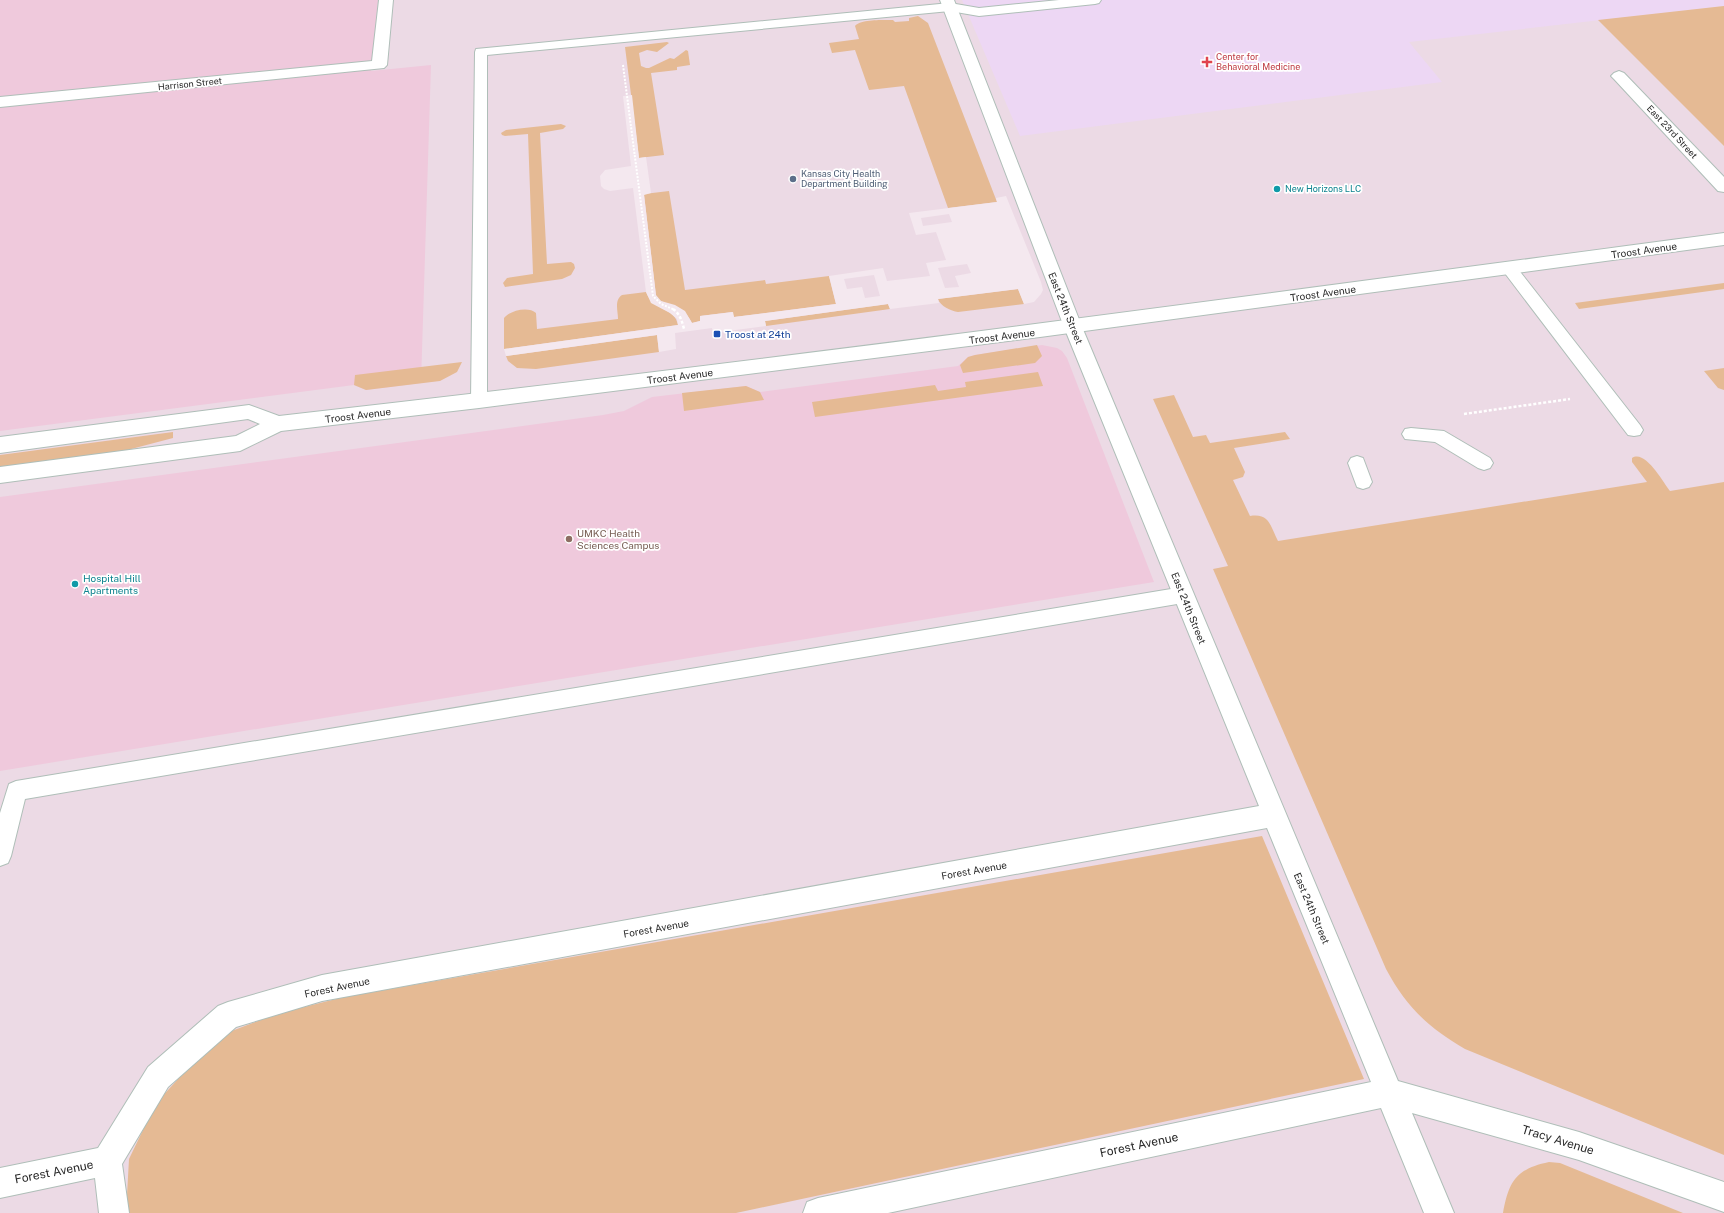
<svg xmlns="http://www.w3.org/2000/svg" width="1724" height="1213" viewBox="0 0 1724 1213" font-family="'Public Sans',sans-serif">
	<rect width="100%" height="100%" fill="#ecdae5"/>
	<path fill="#efc9dc" d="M0 0H378L371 71 431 65 421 383 366 390 354 385 0 431Z
		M1042 345 1057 348 1062 351 1067 358 1154 582 0 771V497L603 415 624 411 652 397 746 386 760 392 958 366 968 357 975 355Z"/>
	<path fill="#edd7f4" d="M962 0H1724V6L1409 42 1442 82 1020 136Z"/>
	<path fill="#e5ba94" d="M1724 6V146L1598 20Z
		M918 16 928 23 997 202 948 208 904 86 869 90 855 50 832 53 829 43 859 39 855 26C860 19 884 20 893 20L895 22 909 21V18Z
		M667 42 669 43 657 52 647 50 639 53 641 66 646 68H649L670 58 674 59 686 50 688 51 690 65 677 67V70L651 73 664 155 639 158 625 47Z
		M561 124 566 126 563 129 540 133 547 264 571 262 574 264 575 268 571 275 562 279 505 287 503 283 507 278 533 274 528 134 505 136 502 135 501 133 506 130Z
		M669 191 685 290 765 280 766 284 829 276 836 304 734 317 732 312 700 316V321L692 323C681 300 663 308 656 296L644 194Z
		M1724 283V289L1579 309 1575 303Z
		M1018 289 1024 304 958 312C951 311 940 306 938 299Z
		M646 292C654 312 675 307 678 325L504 349V318C510 310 529 306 536 313L537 329 618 319C618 311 614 300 622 295Z
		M888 304 890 309 766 326 765 321Z
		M657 335 659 352 536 369 517 368 508 361 506 356Z
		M1037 345 1042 356 1035 363 963 373 960 365 968 357 975 355Z
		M462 362 457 372 440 381 366 390 354 385 355 375Z
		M1724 368V390L1718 388 1704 371Z
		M1038 372 1043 386 815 417 812 402 935 385 938 391 966 387 965 382Z
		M746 386 760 392 764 400 684 411 682 393Z
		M1174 395 1193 437 1206 435 1210 443 1285 432 1290 439 1234 448 1245 472 1243 477 1233 480 1250 516C1270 513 1270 526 1278 541L1647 482 1632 462V458C1645 449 1663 482 1670 491L1724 482V1155L1465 1049C1428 1027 1407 1008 1386 969L1213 569 1228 566 1153 399Z
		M173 432V438L116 453 0 470V455Z
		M1262 836 1364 1079 736 1213H126L129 1159 156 1103 192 1064 229 1032 276 1014 344 997Z
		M1549 1162 1560 1163 1683 1213H1503C1509 1181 1516 1169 1549 1162Z"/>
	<path fill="#f4e8ef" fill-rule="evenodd" d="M632 95 639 158 646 157 651 193 644 195 656 295 661 301 675 305 685 311 692 323 700 321V316L733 312 734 317 836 304 829 276 883 268 887 281 930 276 926 263 946 260 936 232 916 235 909 213 997 202 996 198 1006 196 1041 282 1043 290 1041 294 1034 302 1024 304 1018 289 938 299 939 303 890 309 888 304 765 321 766 326 713 333 712 328 675 333 676 349 659 352 657 335 506 356 504 349 678 325 677 319 670 313 651 303 646 292 633 188 610 191 604 189 601 186 600 176 605 170 631 166 623 96ZM949 214 952 222 923 226 921 218ZM967 264 971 273 955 276 959 287 945 288 938 268ZM874 275 880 296 865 298 862 287 847 289 844 279Z"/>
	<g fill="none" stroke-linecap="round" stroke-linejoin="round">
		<g stroke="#afbeb8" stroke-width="2">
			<path id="lane" d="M1059 0H1101L1099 3 1095 4 979 16 950 11 487 55V401L485 405 479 407 473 405 471 401 475 52 476 49 950 3 979 8Z
				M1509 263 1514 264 1640 425 1643 430 1640 435 1634 436 1628 435 1504 272 1501 268 1504 264Z
				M1411 428 1444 431 1490 458 1493 463 1490 468 1484 470 1478 468 1435 442 1405 439 1402 434 1405 429Z
				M1357 456 1363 458 1372 482 1369 487 1363 489 1357 487 1348 463 1351 458Z
				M1183 587 1190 589 1192 595 1190 601 1183 603 25 799 11 856 8 863 0 866V813L9 784 16 781Z"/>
		</g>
		<g stroke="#afbeb8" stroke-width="2">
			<path id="street" d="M379 0H393L387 65 384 68 0 107V97L372 61Z
				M940 0H954L1082 327 1398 1081 1579 1132 1724 1182V1212L1579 1160 1412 1113 1454 1213H1424L1381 1108 888 1213H803L807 1202 818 1198 1371 1082 1267 828 322 1001 236 1027 168 1087 122 1164 129 1213H99L95 1178 0 1198V1168L98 1148 148 1067 218 1006 228 1002 322 975 1259 806 1064 327Z
				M1619 71 1624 73 1724 177V192L1718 191 1614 79 1611 76 1614 73Z"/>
		</g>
		<g stroke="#afbeb8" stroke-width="2">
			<path id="secondary" d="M1724 233V245L1040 337 479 408 281 431 240 451 0 483V467L236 436 260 424 248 419 0 453V437L249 405 279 416C762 362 1243 297 1724 233Z"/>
		</g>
		<path stroke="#fff" stroke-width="2" stroke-dasharray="2 1.5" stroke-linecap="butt" d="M623 65 653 296 661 304 675 310"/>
		<path stroke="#fff" stroke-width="2.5" stroke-dasharray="3 2" stroke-linecap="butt" d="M673 309C680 314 682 321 684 329
			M1464 414 1570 399"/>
		<use href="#lane" fill="#fff" fill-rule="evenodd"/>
		<use href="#street" fill="#fff" fill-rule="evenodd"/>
		<use href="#secondary" fill="#fff" fill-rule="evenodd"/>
	</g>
	<path fill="#e0444e" stroke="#fff" stroke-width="1.5" d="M1205 56h4v4h4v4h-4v4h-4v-4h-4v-4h4z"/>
	<circle fill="#5c6f8a" stroke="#fff" stroke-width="1.5" cx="793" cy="179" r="4"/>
	<g fill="#0f9aa8" stroke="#fff" stroke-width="1.5">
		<circle cx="1277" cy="189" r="4"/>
		<circle cx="75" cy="584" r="4"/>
	</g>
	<rect fill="#1a4fb4" stroke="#fff" stroke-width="1.5" x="713" y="330" width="8" height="8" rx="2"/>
	<circle fill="#8d6e63" stroke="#fff" stroke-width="1.5" cx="569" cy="539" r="4"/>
	<g text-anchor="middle" stroke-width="3.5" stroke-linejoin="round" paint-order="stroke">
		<g font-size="9" fill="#be3a42" stroke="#fff" text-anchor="start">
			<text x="1216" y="60">Center for<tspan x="1216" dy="10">Behavioral Medicine</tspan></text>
		</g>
		<g font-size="9" fill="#292929" stroke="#fff">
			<text transform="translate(190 84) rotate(-6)" y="3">Harrison Street</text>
			<text transform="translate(1672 132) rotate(47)" y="3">East 23rd Street</text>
		</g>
		<g font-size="9" fill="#4e5e75" stroke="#fff" text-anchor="start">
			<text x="801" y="177">Kansas City Health<tspan x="801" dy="10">Department Building</tspan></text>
		</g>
		<g font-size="9" fill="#0d838f" stroke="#fff" text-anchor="start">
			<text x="1285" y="192">New Horizons LLC</text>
		</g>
		<g font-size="10" fill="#292929" stroke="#fff">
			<text transform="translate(1644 250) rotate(-8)" y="4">Troost Avenue</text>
			<text transform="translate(1323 293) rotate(-8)" y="4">Troost Avenue</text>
			<text transform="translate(1066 308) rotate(68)" y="4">East 24th Street</text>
			<text transform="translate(1002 336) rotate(-7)" y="4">Troost Avenue</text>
			<text transform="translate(680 376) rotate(-7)" y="4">Troost Avenue</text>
			<text transform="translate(358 415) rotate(-7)" y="4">Troost Avenue</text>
			<text transform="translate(1189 608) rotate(68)" y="4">East 24th Street</text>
			<text transform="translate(974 870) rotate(-10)" y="4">Forest Avenue</text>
			<text transform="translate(1312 908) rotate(67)" y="4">East 24th Street</text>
			<text transform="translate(656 928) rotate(-10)" y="4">Forest Avenue</text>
			<text transform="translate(337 987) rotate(-12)" y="4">Forest Avenue</text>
		</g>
		<g font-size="10" fill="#164399" stroke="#fff" text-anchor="start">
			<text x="725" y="338">Troost at 24th</text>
		</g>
		<g font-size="10" fill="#785e54" stroke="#fff" text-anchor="start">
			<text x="577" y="537">UMKC Health<tspan x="577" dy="12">Sciences Campus</tspan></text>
		</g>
		<g font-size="10" fill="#0d838f" stroke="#fff" text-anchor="start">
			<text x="83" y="582">Hospital Hill<tspan x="83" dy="12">Apartments</tspan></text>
		</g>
		<g font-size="12" fill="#292929" stroke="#fff">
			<text transform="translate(1558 1140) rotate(17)" y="4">Tracy Avenue</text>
			<text transform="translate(1139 1145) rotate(-12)" y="4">Forest Avenue</text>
			<text transform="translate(54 1172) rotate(-11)" y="4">Forest Avenue</text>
		</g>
	</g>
</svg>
